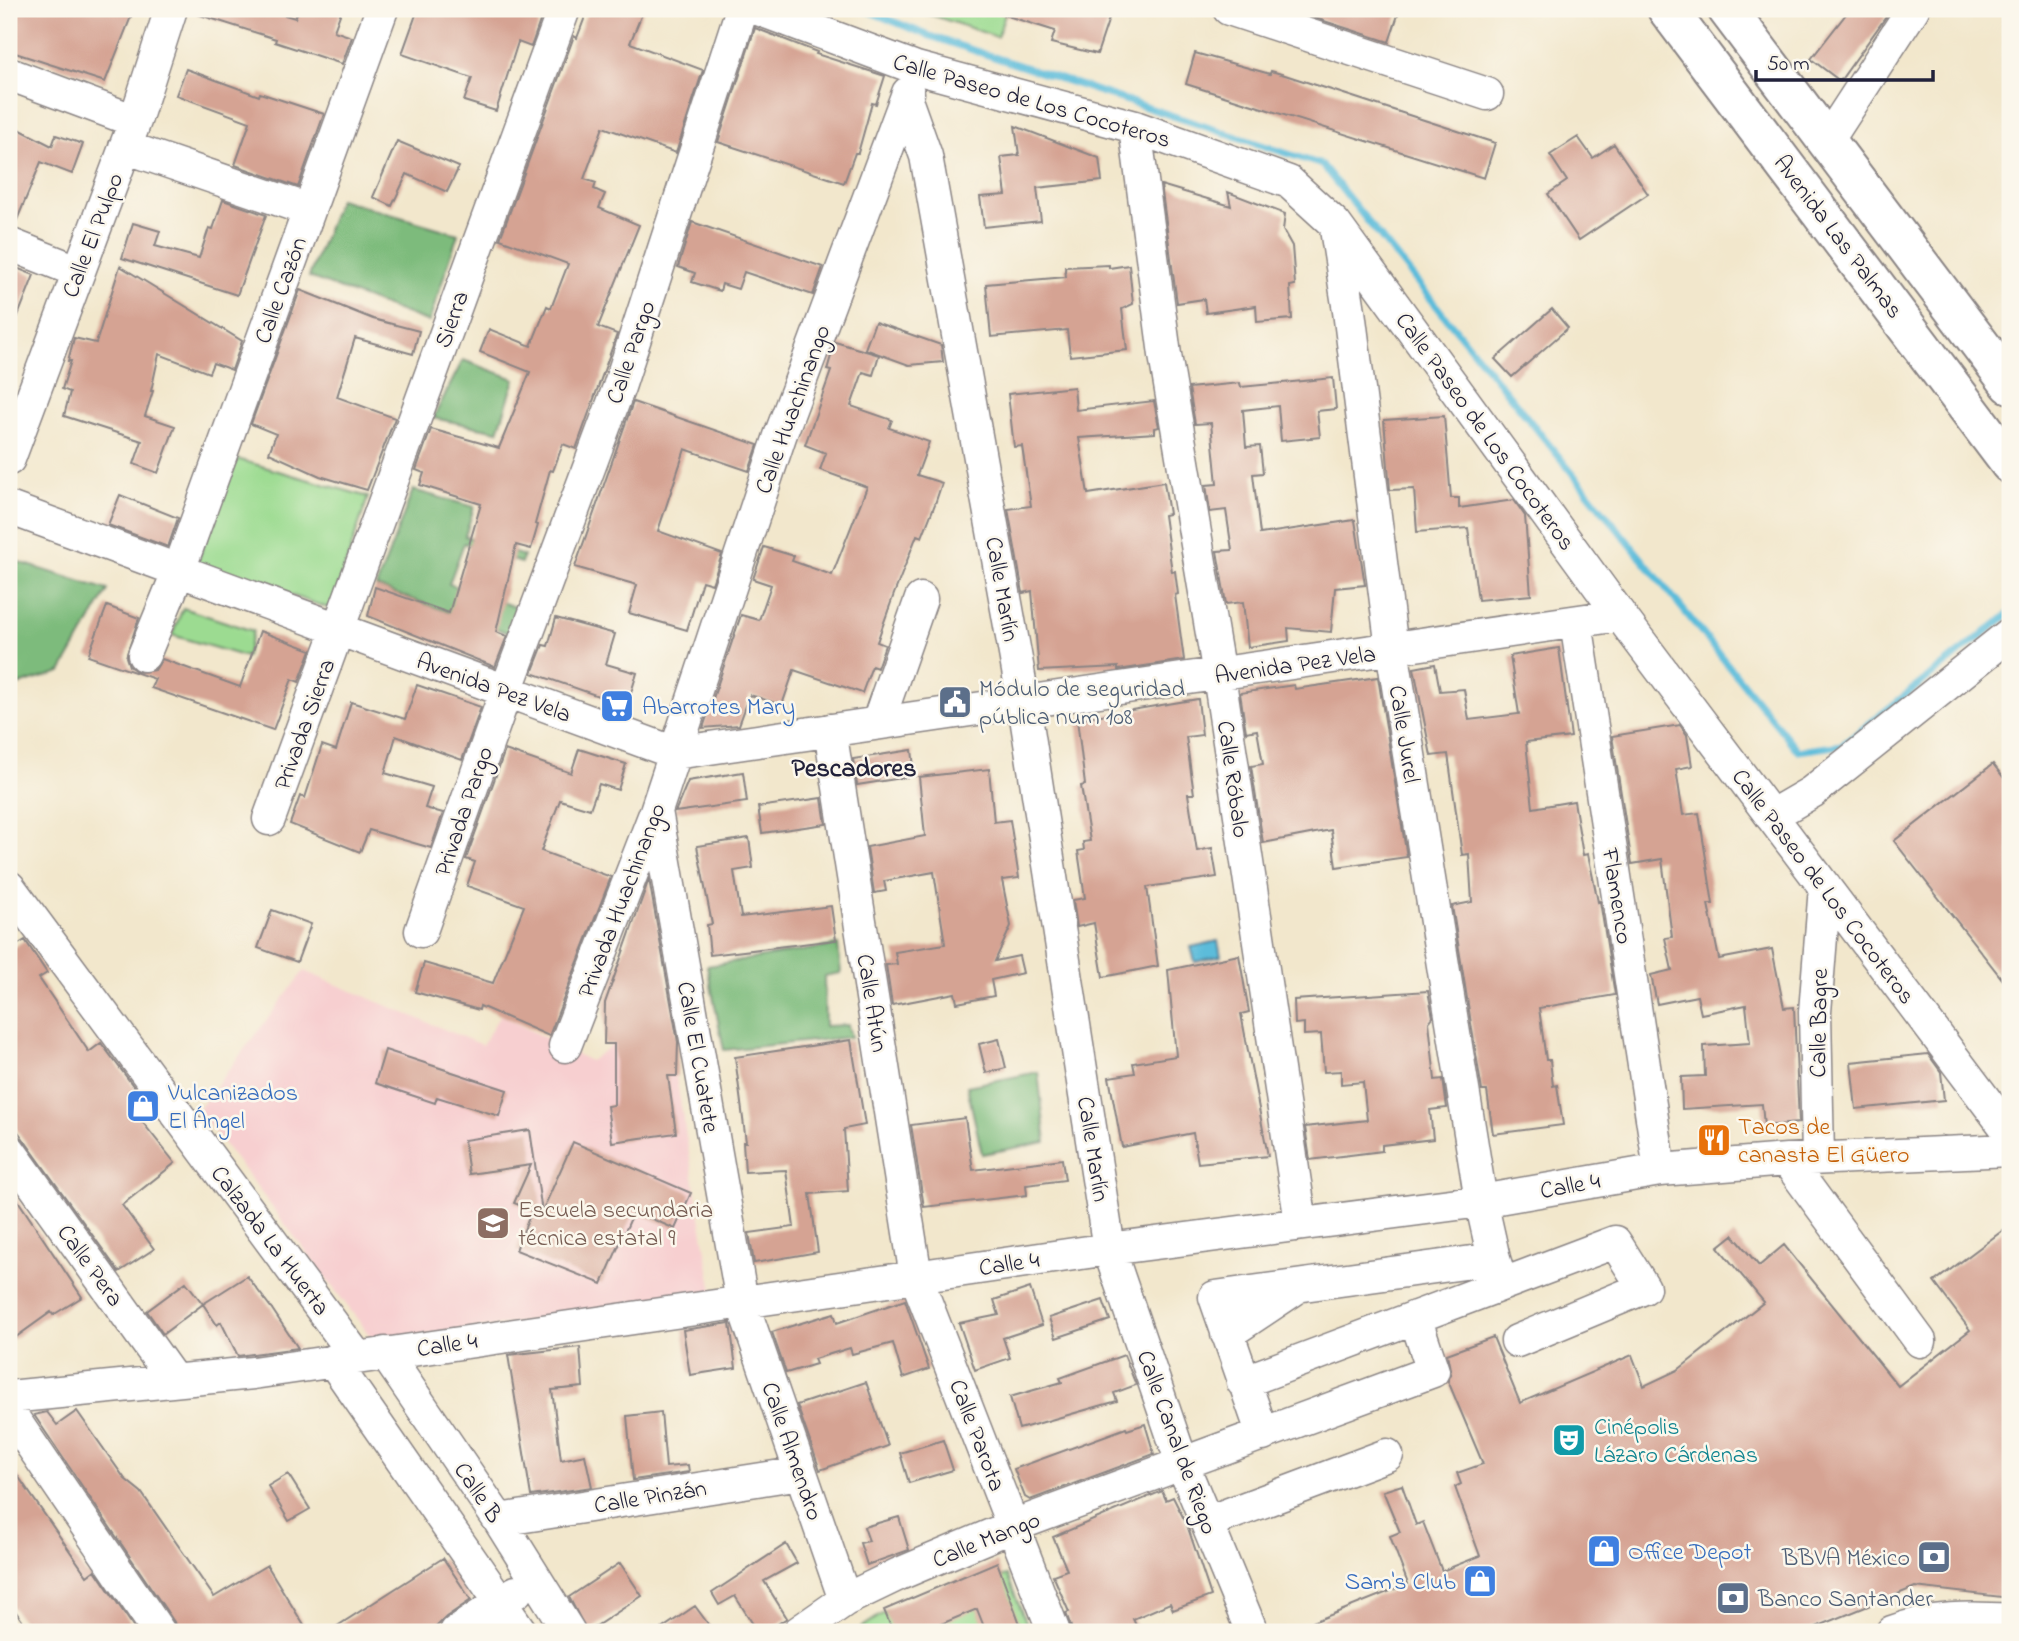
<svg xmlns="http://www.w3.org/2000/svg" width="2019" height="1641" viewBox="0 0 2019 1641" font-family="'Indie Flower',sans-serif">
	<rect width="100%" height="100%" fill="#fbf7ec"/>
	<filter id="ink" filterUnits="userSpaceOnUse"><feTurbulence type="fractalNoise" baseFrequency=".0143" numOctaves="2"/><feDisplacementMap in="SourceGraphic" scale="14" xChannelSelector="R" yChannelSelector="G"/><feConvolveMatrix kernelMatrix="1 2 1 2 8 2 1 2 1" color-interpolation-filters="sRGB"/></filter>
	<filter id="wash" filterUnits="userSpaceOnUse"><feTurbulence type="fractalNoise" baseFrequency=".00686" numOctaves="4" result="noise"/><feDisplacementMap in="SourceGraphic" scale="28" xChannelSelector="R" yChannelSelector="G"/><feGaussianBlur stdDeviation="1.57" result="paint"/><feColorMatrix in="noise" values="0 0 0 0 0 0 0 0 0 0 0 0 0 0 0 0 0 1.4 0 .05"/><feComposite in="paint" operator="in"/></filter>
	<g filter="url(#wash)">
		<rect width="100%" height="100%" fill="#f2e7cc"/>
		<path fill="#f7cfd0" d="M304 971 482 1045 500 1015 590 1061 664 1007 714 1298 374 1341 198 1110Z"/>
		<path fill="#9cdb91" stroke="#5f7e66" stroke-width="2" d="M913 9H1007L997 37Z
			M237 459 368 497 331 609 197 563Z
			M183 608 253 631 246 657 172 635Z
			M1007 1575 1030 1632H855L887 1611Z"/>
		<path fill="#7dbb7b" stroke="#506e5b" stroke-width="2" d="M339 199 458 234 429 322 309 277Z
			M463 360 515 379 498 431 433 418Z
			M413 490 474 507 465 536 524 556 521 563 464 543 449 584 524 610 515 635 376 587Z
			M9 559 108 590 61 672 9 688Z
			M838 945 841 973 824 976 825 1026 848 1025 851 1037 724 1050 707 966Z
			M1038 1072 1046 1142 982 1154 967 1086Z"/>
		<path fill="#5bbcda" stroke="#3e6f8a" stroke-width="2" d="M1218 941 1221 956 1195 962 1191 947Z"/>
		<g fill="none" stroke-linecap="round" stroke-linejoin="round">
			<path stroke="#5bbcda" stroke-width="7" d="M863 9 927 35 1322 165 1798 751 1842 745 2010 613"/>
		</g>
		<g id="blocks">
			<path fill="#d5a393" d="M9 9H134L105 82 9 51Z
				M195 9H265L295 18 299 9H342L334 31 352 37 342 64 275 42 276 39 194 13Z
				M418 9H513L541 18 531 47 518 42 496 111 464 101 472 78 402 54Z
				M588 9H644L630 43 703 70 676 153 603 127 584 179 596 183 594 189 605 194 599 208 639 225 598 327 617 334 576 449 563 444 553 471 550 470 535 524 538 525 531 549 516 545 496 632 507 636 495 667 368 616 375 587 449 613 481 504 420 485 424 473 416 470 431 429 499 448 530 372 480 352 489 329 531 346 547 306 551 308 568 264 500 239 574 36 577 38Z
				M999 9H1112L1097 54 1051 43 1055 31 998 13Z
				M1287 9H1400L1389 42Z
				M1850 9H1881L1888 14 1840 81 1811 59Z
				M755 28 817 52 816 54 885 76 876 104 872 103 858 153H855L844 183 718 142Z
				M1195 53 1270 74 1271 71 1285 75 1495 143 1484 178 1186 84Z
				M186 69 259 96 260 93 324 114 298 187 235 165 250 122 176 95Z
				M9 124 52 146 56 135 83 144 72 174 41 162 14 227 9 226Z
				M1015 126 1099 158 1102 181 1037 188 1041 221 984 227 980 197 1006 195 1001 157 1019 155Z
				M1578 137 1593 158 1614 144 1648 194 1579 240 1548 194 1567 181 1550 155Z
				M397 141 459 167 447 192 407 174 392 206 373 197Z
				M1161 185 1231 206 1228 192 1285 214 1283 230 1292 246 1295 285 1290 286 1292 319 1257 322 1256 306 1206 313 1204 299 1177 303Z
				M223 200 266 215 237 295 122 258 133 223 160 231 155 246 199 258 209 228 213 229Z
				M692 222 823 267 813 295 744 272 738 289 722 284 720 291 692 282 695 273 678 267Z
				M9 265 34 275 10 336H9Z
				M1109 265V268L1129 265 1133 304 1122 309 1127 350 1070 356 1067 330 991 337 986 284 1066 277 1065 267Z
				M120 266 242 341 232 370 213 363 209 373 159 354 151 391H153L145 416 175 426 158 473 134 464 142 441 64 416 70 392 62 389 71 361H68L74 338 96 343Z
				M300 290 373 319 419 331 413 354 355 338 337 397 395 418 367 490 320 476 269 453 276 434 251 424Z
				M1552 309 1568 328 1512 377 1495 359Z
				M875 322 941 345 943 362 909 365 865 349Z
				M835 342 879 355 873 375 863 372 851 406 892 420 889 428 929 442 917 475 942 483 935 504 922 537 917 535 894 594 877 642 885 645 877 668 872 666 862 693 794 670 782 705 750 695 739 725 703 728 741 615 759 620 771 585 753 579 764 547 794 556 792 561 832 575 867 487 820 470 826 453 805 445 831 371 827 370Z
				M1333 378 1336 409 1317 411 1320 437 1281 441 1278 406 1243 410 1246 447 1260 446 1263 473 1253 474 1260 534 1355 520 1365 585 1335 588 1331 632 1288 628 1289 641 1248 647 1243 602 1226 604 1217 551 1232 550 1226 510 1210 512 1206 485 1217 484 1211 423 1195 424 1189 388 1240 383 1241 387Z
				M1074 387 1076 410 1154 401 1159 427 1155 428V433L1079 438 1088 494 1164 482 1169 514 1164 515 1172 572 1175 571 1178 594 1175 595 1184 660 1118 670V667L1039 671 1032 591 1023 593 1008 509 1031 506 1022 446 1014 447 1008 394Z
				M633 402 758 445 749 471 685 449 658 531 722 554 712 584 702 581 687 630 629 613 637 585 575 567Z
				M1444 416 1451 498H1459V508L1514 500 1525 516 1531 595 1478 600 1468 528 1417 532 1414 489 1390 490 1384 420Z
				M120 495 178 518 168 547 108 525Z
				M107 606 139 618 126 657 129 666 138 672 155 670 162 659 240 687 260 631 311 650 299 682 292 679 273 730 151 688 155 679 88 656Z
				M556 618 615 634 606 664 637 673 627 706 532 673 543 645 548 646Z
				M1559 648 1571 737 1526 742 1533 808 1574 801 1583 855 1588 854 1598 902 1600 901 1615 995 1539 1008 1546 1060H1550L1553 1086 1557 1085 1563 1125 1493 1134 1487 1091H1482L1452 906 1472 902 1469 854 1462 855 1448 754 1431 756 1414 668 1435 664 1440 691 1464 689 1469 720 1519 714 1510 656Z
				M1378 677 1407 857 1336 867 1331 830 1263 843 1251 766 1263 764 1257 730 1246 732 1240 693 1294 685 1295 689Z
				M417 685 481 707 462 760 396 736 385 773 432 787 425 808 443 813 431 848 369 830 360 852 290 824 300 796 305 798 322 745 336 750 351 702 405 719Z
				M1198 699 1202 735 1186 737 1194 794H1188L1197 851 1212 848 1217 877 1147 887 1158 966 1103 977 1094 923 1077 927 1073 900 1085 898 1078 851 1084 850 1083 842 1090 841 1081 786 1085 785 1077 719Z
				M1680 725 1687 735 1692 766 1676 769 1683 815 1699 813 1713 904H1708L1719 959 1772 949 1784 1008 1794 1007 1799 1123 1764 1126 1762 1104 1682 1109 1681 1077 1705 1076 1704 1046 1750 1043 1746 1005 1701 1014 1697 996 1657 1004 1651 975 1672 970 1665 938 1672 937 1662 859 1632 864 1612 736Z
				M579 749 626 764 618 790 599 784 590 809 560 800 541 851 611 877 549 1036 480 1006 479 1010 415 992 424 963 493 983 524 906 467 886 475 862 466 859 505 750 571 773Z
				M912 750 915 776 857 785 853 759Z
				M1993 764 2010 786V989L1894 841Z
				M989 769 994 822 1010 820 1019 878 1002 880 1011 926 995 961 1019 956 1023 973 991 980 994 996 957 1003 955 993 892 1005 886 965 897 964 895 952 945 944 934 872 884 881 886 891 874 893 867 847 925 836 919 777Z
				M743 772 747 802 675 812 688 781Z
				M822 798 826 824 762 833 758 807Z
				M749 838 753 868 734 871 741 917 831 906 836 940 710 955 707 925 712 924 697 846Z
				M649 879 678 1042 677 1076H668L676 1133 612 1142 607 1106 614 1105V1044H604L605 1003Z
				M272 910 311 924 297 962 258 948Z
				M25 940 47 973 39 978 89 1052 101 1043 152 1111 140 1119 175 1163 122 1205 154 1249 119 1272 9 1119V950Z
				M1239 955 1249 1012 1241 1014 1268 1156 1198 1163 1193 1133 1122 1147 1109 1077 1135 1073 1133 1063 1176 1056 1168 970Z
				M1428 991 1433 1017 1429 1022 1435 1080 1443 1079 1447 1108 1430 1110 1433 1139 1382 1145V1151L1310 1160 1305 1127 1367 1120 1363 1082 1341 1084V1071L1324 1072 1321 1034 1304 1035V1023L1295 1024 1294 1000Z
				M999 1039 1006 1068 986 1073 979 1044Z
				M851 1040 865 1125 844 1129 848 1191 810 1194 818 1252 754 1263 749 1233 794 1227 786 1170 745 1172 743 1142H746L735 1057Z
				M385 1050 507 1090 499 1116 437 1097 435 1103 375 1083Z
				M1928 1054 1941 1072 1944 1100 1856 1109 1851 1062Z
				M965 1118 973 1170 1062 1159 1065 1180 1026 1185 1027 1195 924 1207 911 1125Z
				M530 1130 542 1212 573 1142 691 1193 675 1229 634 1211 602 1284 516 1250 532 1210 514 1203 531 1165 469 1174 464 1140Z
				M9 1187 82 1297 53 1315 51 1312 9 1342Z
				M2010 1225V1598L1915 1587 1804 1632H1288L1408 1584 1390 1536 1400 1532 1383 1491 1402 1485 1416 1525 1423 1522 1442 1571 1480 1556 1455 1487 1461 1484 1457 1473 1483 1464 1448 1381 1451 1374 1447 1354 1493 1337 1520 1403 1632 1355 1644 1386 1678 1370 1764 1302 1718 1247 1733 1235 1759 1266 1784 1245 1898 1386 1970 1330 1934 1282Z
				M247 1276 272 1309 298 1348 238 1356 221 1322 217 1325 203 1304Z
				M186 1282 203 1304 163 1334 147 1311Z
				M1030 1288 1042 1325 1003 1338 1010 1358 975 1370 959 1323 999 1315 994 1300Z
				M905 1300 929 1369 903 1378 893 1343 852 1354 850 1348 814 1359 816 1364 786 1373 772 1332 834 1313 837 1323Z
				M1103 1300 1110 1320 1056 1338 1049 1318Z
				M730 1323 736 1368 690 1375 683 1330Z
				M580 1347 583 1387 552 1390 561 1460 585 1455 592 1487 531 1496 508 1355Z
				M1124 1355 1136 1385 1114 1393 1117 1401 1019 1429 1010 1397 1062 1382 1060 1378Z
				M866 1382 888 1446 820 1470 797 1405Z
				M77 1411 125 1479 141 1492 214 1597 267 1565 308 1632H177L174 1622 34 1415 47 1412 57 1425Z
				M661 1412 666 1467 688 1465 689 1472 633 1480 627 1416Z
				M1145 1424 1154 1454 1030 1500 1025 1497 1014 1469 1126 1428 1127 1430Z
				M943 1440 953 1470 909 1483 900 1453Z
				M9 1463 87 1576 95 1570 137 1632H30L9 1602Z
				M288 1474 310 1509 289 1521 268 1486Z
				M1162 1491 1166 1500 1173 1497 1187 1525 1211 1596 1173 1610 1170 1603 1133 1619 1139 1632H1073L1066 1613 1069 1612 1053 1575 1067 1570 1053 1537Z
				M899 1517 909 1550 867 1565 860 1543 869 1541 864 1527Z
				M786 1544 797 1563 764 1581 787 1618 765 1632H758L735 1596 719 1605 712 1593Z
				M443 1558 471 1600 446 1617 431 1632H328Z
				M997 1562 1023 1632H986L977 1609 922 1632H893L884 1610Z
				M620 1563 642 1596 587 1632 569 1597Z
				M695 1606 714 1632H657Z"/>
		</g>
	</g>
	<g filter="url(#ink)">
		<use href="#blocks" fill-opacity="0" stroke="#8a8484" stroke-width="2"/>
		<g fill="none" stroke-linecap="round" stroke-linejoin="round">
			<g stroke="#8a8484" stroke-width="35">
				<path id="minor" d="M758 9 916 68 1135 127 1289 182 1335 224 1620 615 2010 1133
					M1229 9 1487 94
					M9 74 135 121
					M906 100 926 156 1024 704 1109 1249 1182 1463 1252 1632
					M1135 127 1165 355 1219 675 1301 1223
					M1827 141 1913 9
					M125 147 309 210
					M1336 229 1349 311 1392 649 1481 1201 1494 1259
					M9 244 77 271
					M9 459 135 121 171 9
					M9 508 675 753 1620 615
					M1576 622 1660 1170
					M144 655 179 570 382 9
					M878 722 921 599
					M830 730 916 1277 1054 1632
					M656 811 742 1302 845 1600
					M1771 816 1812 792 2010 634
					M269 819 564 9
					M9 887 357 1357
					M421 931 506 691 619 387 742 9
					M565 1046 656 811 780 436 908 93
					M9 1150 173 1379
					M1818 1158 1815 1012 1825 887
					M1787 1160 1920 1341
					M1227 1334 1293 1290
					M385 1353 499 1520 569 1632
					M333 1361 521 1632
					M1243 1382 1615 1242 1644 1288 1517 1341
					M9 1397 253 1373 1109 1249 1481 1201 1660 1170 1787 1160 2010 1150
					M9 1412 159 1632
					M1263 1435 1215 1297 1494 1259 1500 1278
					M499 1520 801 1473
					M1208 1522 1387 1455
					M456 1632 516 1592
					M799 1632 845 1600 899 1574 1013 1526 1433 1371 1415 1317
					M1892 1632C1932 1617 1968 1617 2010 1620"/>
			</g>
			<g stroke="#8a8484" stroke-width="42">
				<path id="major" d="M1667 9 2010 464
					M1727 9 2010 384"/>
			</g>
			<use href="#minor" stroke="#fff" stroke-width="32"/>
			<use href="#major" stroke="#fff" stroke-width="38"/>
		</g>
	</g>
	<defs>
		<g id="civic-square" transform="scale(1.75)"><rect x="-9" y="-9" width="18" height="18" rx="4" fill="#5c6f8a" stroke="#fbf7ec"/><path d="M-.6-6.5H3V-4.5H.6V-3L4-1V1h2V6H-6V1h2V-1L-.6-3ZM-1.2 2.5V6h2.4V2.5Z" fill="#fff"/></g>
		<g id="supermarket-square" transform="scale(1.75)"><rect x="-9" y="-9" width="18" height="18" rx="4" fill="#3f7fe0" stroke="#fbf7ec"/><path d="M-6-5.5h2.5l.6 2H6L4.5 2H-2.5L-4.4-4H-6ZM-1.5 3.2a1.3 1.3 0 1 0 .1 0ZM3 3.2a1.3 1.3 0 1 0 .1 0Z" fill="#fff"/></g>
		<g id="shop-square" transform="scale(1.75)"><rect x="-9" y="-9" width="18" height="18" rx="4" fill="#3f7fe0" stroke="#fbf7ec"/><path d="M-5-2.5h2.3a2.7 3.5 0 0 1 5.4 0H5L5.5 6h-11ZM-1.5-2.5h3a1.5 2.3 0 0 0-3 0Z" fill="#fff"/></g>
		<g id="restaurant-square" transform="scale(1.75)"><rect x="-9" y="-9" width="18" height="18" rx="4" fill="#e8710a" stroke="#fbf7ec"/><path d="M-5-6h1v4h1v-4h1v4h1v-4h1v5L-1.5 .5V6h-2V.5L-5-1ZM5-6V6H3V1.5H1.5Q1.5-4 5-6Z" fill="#fff"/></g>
		<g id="school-square" transform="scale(1.75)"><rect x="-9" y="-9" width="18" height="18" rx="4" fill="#8d6e63" stroke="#fbf7ec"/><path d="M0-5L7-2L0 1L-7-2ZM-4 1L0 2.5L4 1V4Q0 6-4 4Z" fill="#fff"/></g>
		<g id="theatre-square" transform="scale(1.75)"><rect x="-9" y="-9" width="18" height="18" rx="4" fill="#0f9aa8" stroke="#fbf7ec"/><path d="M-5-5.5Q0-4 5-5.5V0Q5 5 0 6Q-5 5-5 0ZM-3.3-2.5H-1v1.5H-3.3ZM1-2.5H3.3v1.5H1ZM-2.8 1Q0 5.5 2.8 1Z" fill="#fff"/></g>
		<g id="bank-square" transform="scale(1.75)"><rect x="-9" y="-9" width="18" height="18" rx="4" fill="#5c6f8a" stroke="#fbf7ec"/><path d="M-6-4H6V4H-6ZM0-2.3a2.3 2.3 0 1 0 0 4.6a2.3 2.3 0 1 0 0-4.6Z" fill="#fff"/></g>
	</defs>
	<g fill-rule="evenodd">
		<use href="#civic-square" x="955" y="702"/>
		<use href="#supermarket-square" x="617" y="706"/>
		<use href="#shop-square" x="143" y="1106"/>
		<use href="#restaurant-square" x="1714" y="1140"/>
		<use href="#school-square" x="493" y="1223"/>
		<use href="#theatre-square" x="1569" y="1440"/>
		<use href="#shop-square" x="1604" y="1551"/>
		<use href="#bank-square" x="1934" y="1557"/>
		<use href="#shop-square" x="1480" y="1581"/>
		<use href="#bank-square" x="1733" y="1598"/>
	</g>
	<g text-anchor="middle" stroke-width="5" stroke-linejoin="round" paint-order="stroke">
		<g font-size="24" fill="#22223b" stroke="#fbf7ec">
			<text transform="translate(1032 100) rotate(16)" y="8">Calle Paseo de Los Cocoteros</text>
			<text transform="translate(92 235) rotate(-69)" y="8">Calle El Pulpo</text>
			<text transform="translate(1839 236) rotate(53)" y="8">Avenida Las Palmas</text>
			<text transform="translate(280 290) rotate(-70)" y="8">Calle Cazón</text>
			<text transform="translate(451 319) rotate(-70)" y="8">Sierra</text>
			<text transform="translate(630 352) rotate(-71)" y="8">Calle Pargo</text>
			<text transform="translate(792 409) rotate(-70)" y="8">Calle Huachinango</text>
			<text transform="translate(1486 431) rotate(54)" y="8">Calle Paseo de Los Cocoteros</text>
			<text transform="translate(1003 589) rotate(80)" y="8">Calle Marlín</text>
			<text transform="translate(1295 664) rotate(-8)" y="8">Avenida Pez Vela</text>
			<text transform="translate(494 687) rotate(20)" y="8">Avenida Pez Vela</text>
			<text transform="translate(304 724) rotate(-70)" y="8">Privada Sierra</text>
			<text transform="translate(1405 734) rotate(81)" y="8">Calle Jurel</text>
			<text transform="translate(1234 779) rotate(82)" y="8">Calle Róbalo</text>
			<text transform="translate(463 811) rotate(-71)" y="8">Privada Pargo</text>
			<text transform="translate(1824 886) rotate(53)" y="8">Calle Paseo de Los Cocoteros</text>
			<text transform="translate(1618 896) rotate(81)" y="8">Flamenco</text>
			<text transform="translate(621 900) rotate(-69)" y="8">Privada Huachinango</text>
			<text transform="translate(873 1003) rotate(81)" y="8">Calle Atún</text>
			<text transform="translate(1818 1023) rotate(-89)" y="8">Calle Bagre</text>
			<text transform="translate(699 1057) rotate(80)" y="8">Calle El Cuatete</text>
			<text transform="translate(1094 1149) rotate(81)" y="8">Calle Marlín</text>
			<text transform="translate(1570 1185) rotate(-10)" y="8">Calle 4</text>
			<text transform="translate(271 1240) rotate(53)" y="8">Calzada La Huerta</text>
			<text transform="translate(1009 1263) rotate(-8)" y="8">Calle 4</text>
			<text transform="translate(91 1265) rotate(54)" y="8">Calle Pera</text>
			<text transform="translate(447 1344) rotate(-8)" y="8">Calle 4</text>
			<text transform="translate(978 1435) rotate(69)" y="8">Calle Parota</text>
			<text transform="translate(1178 1442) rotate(70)" y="8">Calle Canal de Riego</text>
			<text transform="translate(793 1451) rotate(71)" y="8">Calle Almendro</text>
			<text transform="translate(479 1492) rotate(56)" y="8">Calle B</text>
			<text transform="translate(650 1496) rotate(-9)" y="8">Calle Pinzán</text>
			<text transform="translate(986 1539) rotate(-22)" y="8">Calle Mango</text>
		</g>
		<g font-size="24" fill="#4e5e75" stroke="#fbf7ec" text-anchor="start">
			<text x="979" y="696">Módulo de seguridad<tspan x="979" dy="28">pública num 108</tspan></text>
			<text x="1910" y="1565" text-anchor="end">BBVA México</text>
			<text x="1758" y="1606">Banco Santander</text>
		</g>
		<g font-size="24" fill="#366cbe" stroke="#fbf7ec" text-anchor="start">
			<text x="642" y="714">Abarrotes Mary</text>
			<text x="168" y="1100">Vulcanizados<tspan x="168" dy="28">El Ángel</tspan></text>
			<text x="1628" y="1559">Office Depot</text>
			<text x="1456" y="1589" text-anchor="end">Sam's Club</text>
		</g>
		<g font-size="24" fill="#c56008" stroke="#fbf7ec" text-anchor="start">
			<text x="1738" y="1134">Tacos de<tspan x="1738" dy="28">canasta El Güero</tspan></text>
		</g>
		<g font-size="24" fill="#785e54" stroke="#fbf7ec" text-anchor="start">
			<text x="518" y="1217">Escuela secundaria<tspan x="518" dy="28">técnica estatal 9</tspan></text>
		</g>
		<g font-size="24" fill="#0d838f" stroke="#fbf7ec" text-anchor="start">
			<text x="1594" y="1434">Cinépolis<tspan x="1594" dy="28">Lázaro Cárdenas</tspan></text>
		</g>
		<g font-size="26" font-weight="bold" fill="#22223b" stroke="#fbf7ec">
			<text x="854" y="776">Pescadores</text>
		</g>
	</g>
	<rect width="2019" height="1641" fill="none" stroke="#fbf7ec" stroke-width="35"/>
	<path d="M1756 70v10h177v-10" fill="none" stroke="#22223b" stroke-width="3.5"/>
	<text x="1767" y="70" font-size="21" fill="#22223b" stroke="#fbf7ec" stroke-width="5" paint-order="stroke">50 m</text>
</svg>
